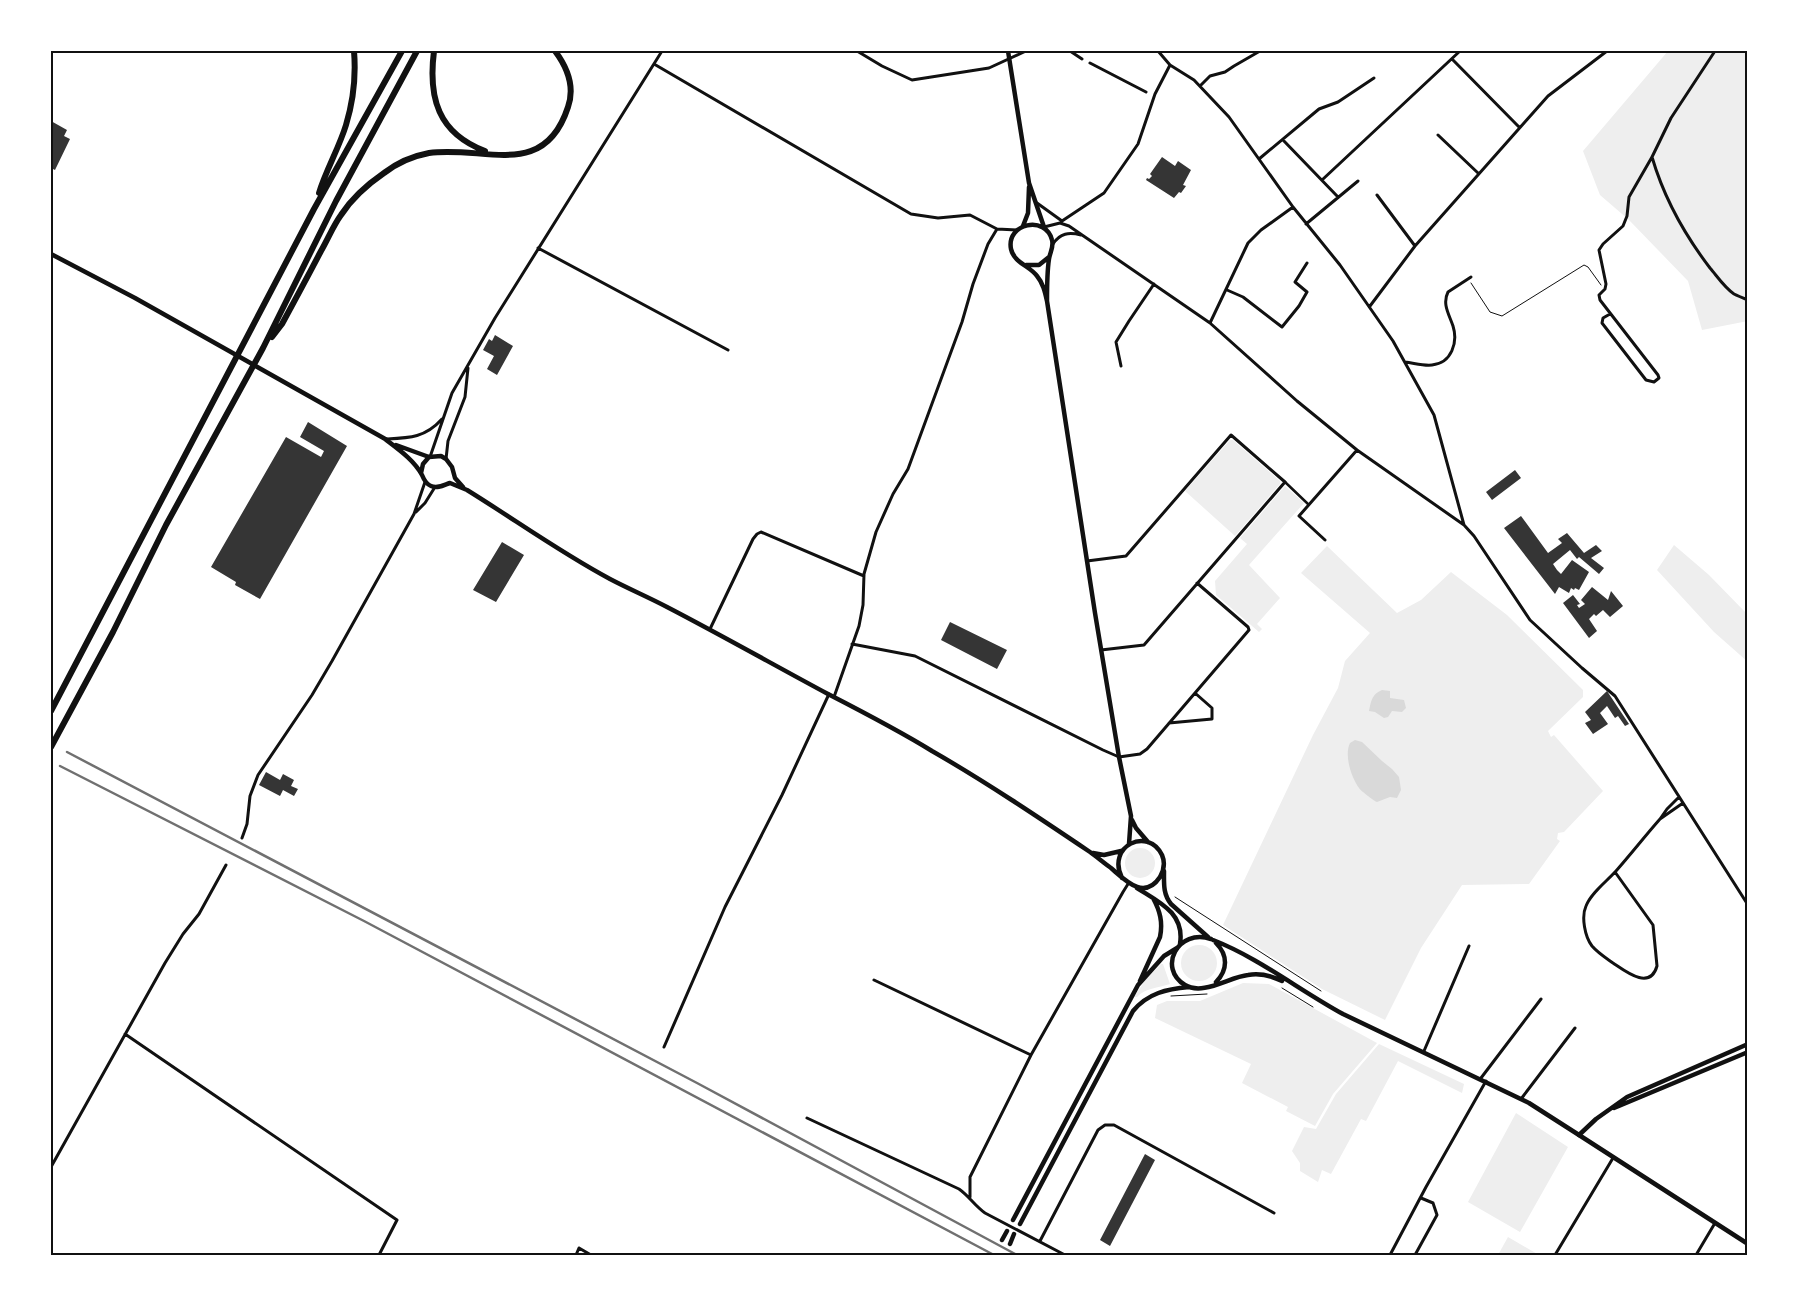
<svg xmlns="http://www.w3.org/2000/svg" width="1799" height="1306" viewBox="0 0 1799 1306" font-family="Georgia,serif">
	<rect width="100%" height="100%" fill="#fff"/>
	<path fill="#eee" d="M1668 51H1748V321L1702 330 1688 281 1629 220 1600 195 1583 151Z
		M1230 440H1233L1280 481V484L1235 536 1185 491Z
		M1285 486 1304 503 1249 565 1280 598 1257 624 1262 629 1259 632 1216 595 1215 581 1247 544 1240 538Z
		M1674 545 1709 575 1748 615V662L1714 632 1657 570Z
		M1327 546 1397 613 1421 600 1451 572 1507 615 1583 690V697L1548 731 1551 737 1554 735 1603 791 1564 832 1558 833 1557 839 1560 841 1529 884 1462 885 1421 948 1385 1020 1322 989 1223 925 1313 735 1338 688 1345 661 1370 633 1301 573Z
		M1125 863a15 15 0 1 1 30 0a15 15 0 1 1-30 0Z
		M1181 963a18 18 0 1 1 36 0a18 18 0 1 1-36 0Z
		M1161 964H1163L1170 984C1158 988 1145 988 1137 997H1134L1146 979Z
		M1243 983 1269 984 1377 1043 1333 1094 1315 1126 1286 1111 1288 1107 1242 1083 1251 1064 1155 1018 1157 1005 1167 1001H1200Z
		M1379 1044 1464 1084 1462 1093 1398 1061 1366 1121 1361 1119 1331 1174 1322 1170 1318 1182 1300 1171V1163L1292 1151 1304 1127 1316 1129 1336 1094Z
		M1516 1113 1568 1147 1520 1232 1468 1202Z
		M1508 1237 1539 1255H1498Z"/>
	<path fill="#d9d9d9" d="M1382 690 1390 691V698L1404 700 1406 708 1402 712 1392 711 1388 717 1384 718 1375 712 1369 711C1371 701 1372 694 1382 690Z
		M1355 740 1362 742 1382 761 1392 769 1399 777 1401 790 1397 798 1390 797 1377 802C1374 801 1360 790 1359 788 1351 777 1344 755 1350 743Z"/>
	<path fill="#353535" d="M51 121 67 130 64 136 70 139 55 170 51 168Z
		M1162 157 1175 166 1178 161 1191 170 1183 185 1186 186 1181 193 1179 192 1174 198 1146 180 1147 178 1149 179 1152 176 1150 174Z
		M495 335 513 346 497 375 487 369 494 356 483 350 489 339 492 341Z
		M308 422 347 446 260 599 235 585 236 582 211 567 286 437 321 457 324 451 300 437Z
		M1515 470 1521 478 1492 500 1486 492Z
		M1521 516 1548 553 1562 543 1558 539 1567 533 1584 553 1596 545 1602 551 1591 558 1604 568 1599 574 1579 557 1577 559 1570 550 1553 564 1557 570 1561 574 1572 560 1589 572 1579 590 1575 588 1574 590 1571 588 1569 593 1559 587 1555 594 1504 528Z
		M502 542 524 555 496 602 473 590Z
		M1592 587 1608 600 1611 591 1623 606 1610 617 1603 610 1596 616 1594 614 1589 619 1597 631 1589 638 1563 603 1573 595 1580 604 1577 605 1579 608 1585 604 1581 600Z
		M950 622 1007 650 997 669 941 640Z
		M1607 691 1629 724 1625 726 1618 716 1615 718 1607 706 1600 713 1608 724 1593 734 1585 723 1591 720 1585 712Z
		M266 772 280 780 283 774 294 780 291 786 298 789 294 796 283 790 280 796 259 785Z
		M1145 1154 1155 1160 1110 1246 1100 1240Z"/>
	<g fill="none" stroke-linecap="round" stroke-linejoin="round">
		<path stroke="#111" stroke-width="1" d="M1471 283 1490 312 1502 316 1584 265 1588 267 1601 285
			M1175 897 1321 991
			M1282 988 1313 1007
			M1171 996 1207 994"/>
		<path stroke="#111" stroke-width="2.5" d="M1285 482 1308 504"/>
		<path stroke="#111" stroke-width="3" d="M857 51 882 66 912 80 989 68 1026 51
			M1070 51 1082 59
			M1158 51 1170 65 1194 80 1229 117 1293 207 1340 265 1393 341 1434 415 1464 525
			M1452 59 1519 127
			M1090 63 1146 92
			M654 64 911 214 938 218 970 215 997 229 1017 230
			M1200 86 1210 76 1225 72 1234 66 1260 51
			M1438 135 1478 173
			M1283 140 1338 197
			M1652 157C1664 198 1684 234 1710 268 1717 276 1724 287 1734 294 1738 296 1743 298 1748 300
			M1259 159 1319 109 1338 102 1374 78
			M1322 180 1460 51
			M1377 195 1415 246
			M1037 203 1062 221
			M1062 221 1104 193 1138 144 1155 94 1170 65
			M1306 224 1358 181
			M1044 227 1060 223 1069 226 1210 323 1297 401 1357 450 1464 525 1474 536 1530 620 1582 668 1615 696 1748 905
			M1053 244C1060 233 1069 232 1081 235
			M538 248 728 350
			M1227 290 1243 297 1282 327 1299 306 1307 292 1295 282 1307 263
			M1370 306 1415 246 1548 96 1607 51
			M1610 314 1603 318 1602 323 1646 380 1654 382 1659 378 1658 375 1600 300 1599 295 1605 289 1606 284 1599 250 1603 244 1623 226 1627 216 1629 197 1652 157 1671 118 1715 51
			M1210 323 1248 243 1261 230 1293 207
			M1405 362C1414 363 1423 366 1432 365 1452 363 1458 342 1453 326 1449 314 1442 304 1448 292L1471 277
			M1121 366 1116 342 1129 321 1154 284
			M385 439C409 438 425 438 442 419
			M430 457 452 393 495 318 662 51
			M446 459 448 441 465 397 468 368
			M416 512 425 503 435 487
			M1325 540 1299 516 1357 450
			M1087 561 1126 556 1231 435 1285 482 1144 645 1101 650
			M710 629 753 539 757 534 761 532 864 576
			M852 644 915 656 1103 750 1119 757 1140 754 1147 749 1249 630 1248 627 1197 583
			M834 697 859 626 863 605 864 574 876 532 893 494 908 469 962 322 973 284 988 244 997 229
			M1169 723 1212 719V708L1195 693
			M1679 797 1667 809 1660 819 1683 803
			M242 838 247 824 250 796 258 775 312 695 332 661 414 514 425 482
			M1615 872 1653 925 1657 966C1650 991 1625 971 1613 963 1606 958 1598 953 1592 946 1585 937 1581 917 1586 906 1591 893 1606 882 1616 871 1631 854 1645 836 1660 819
			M874 980 1031 1055
			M125 1034 397 1220 379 1255
			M664 1047 725 907 782 795 829 694
			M1424 1051 1469 946
			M1481 1078 1541 999
			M1521 1099 1575 1028
			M807 1118 959 1189C969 1196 975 1206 985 1213L1065 1255
			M51 1167 165 963 183 934 199 914 226 865
			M970 1197V1177L1031 1055 1123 892 1128 884
			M1040 1241 1098 1130 1105 1125H1114L1274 1213
			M576 1255 579 1248 591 1255
			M1390 1255 1426 1187 1486 1081
			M1415 1255 1437 1215 1433 1203 1421 1198
			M1555 1255 1613 1158
			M1696 1255 1715 1223"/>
		<path stroke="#111" stroke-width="4.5" d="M1579 1135 1748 1244"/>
		<path stroke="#111" stroke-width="4.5" d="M1008 51 1029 183 1044 227
			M1023 226 1028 213 1029 187
			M51 254 135 298 387 440
			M1026 265H1039L1049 257
			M1047 301C1047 287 1047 272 1049 259 1050 252 1054 247 1052 240 1046 215 1006 223 1011 249 1014 263 1030 266 1037 276 1043 283 1045 292 1047 301L1095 613 1119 757 1131 816 1129 844
			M385 439C398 449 414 460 422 475 424 480 426 484 431 486 438 489 444 485 450 483L467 490C514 519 561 553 610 579 629 589 648 597 667 607 721 635 774 665 828 694 863 712 898 730 932 751 986 782 1038 817 1090 852 1097 857 1104 863 1111 868 1125 880 1144 901 1160 877 1164 870 1165 862 1162 855 1148 826 1106 846 1122 878
			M396 445 429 457 441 456 446 459 452 467 455 478 463 487
			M421 473 423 464 429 457
			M1132 820 1136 828 1148 842
			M1093 853 1104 855 1121 851
			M1164 871C1164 884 1163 894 1171 904L1208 937
			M1137 888C1159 902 1185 913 1180 944
			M1211 939C1178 928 1157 968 1185 985 1203 996 1229 977 1248 975 1260 973 1272 976 1282 981
			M1213 940C1259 958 1299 990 1343 1014L1529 1103 1579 1135 1596 1119 1627 1097 1748 1044
			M1140 981 1160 937C1163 922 1160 911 1153 898
			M1216 982C1228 970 1228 955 1216 943
			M1614 1108 1748 1052
			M1013 1220 1138 985 1164 956 1177 948
			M1020 1224 1133 1011C1148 993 1167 989 1189 987
			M1002 1240 1007 1231
			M1010 1244 1014 1234"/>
		<path stroke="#111" stroke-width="6" d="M434 51C428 98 438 133 485 151
			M319 193C326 170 339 148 346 125 353 102 356 75 354 51
			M272 337 282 324C295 300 308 276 321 251 328 239 333 226 341 215 352 198 368 184 384 173 397 163 413 156 429 153 484 145 544 181 568 107 575 87 567 67 555 51
			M51 711 314 209 402 51
			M51 747 113 632 166 525 263 348 336 201 417 51"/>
		<path stroke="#707070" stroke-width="2.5" d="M67 752 697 1083 1017 1255
			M60 766 364 921 994 1255"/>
	</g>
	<rect width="1799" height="1306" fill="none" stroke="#ffffff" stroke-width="105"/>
	<rect x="52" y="52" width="1694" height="1202" fill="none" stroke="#111" stroke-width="2"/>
</svg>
